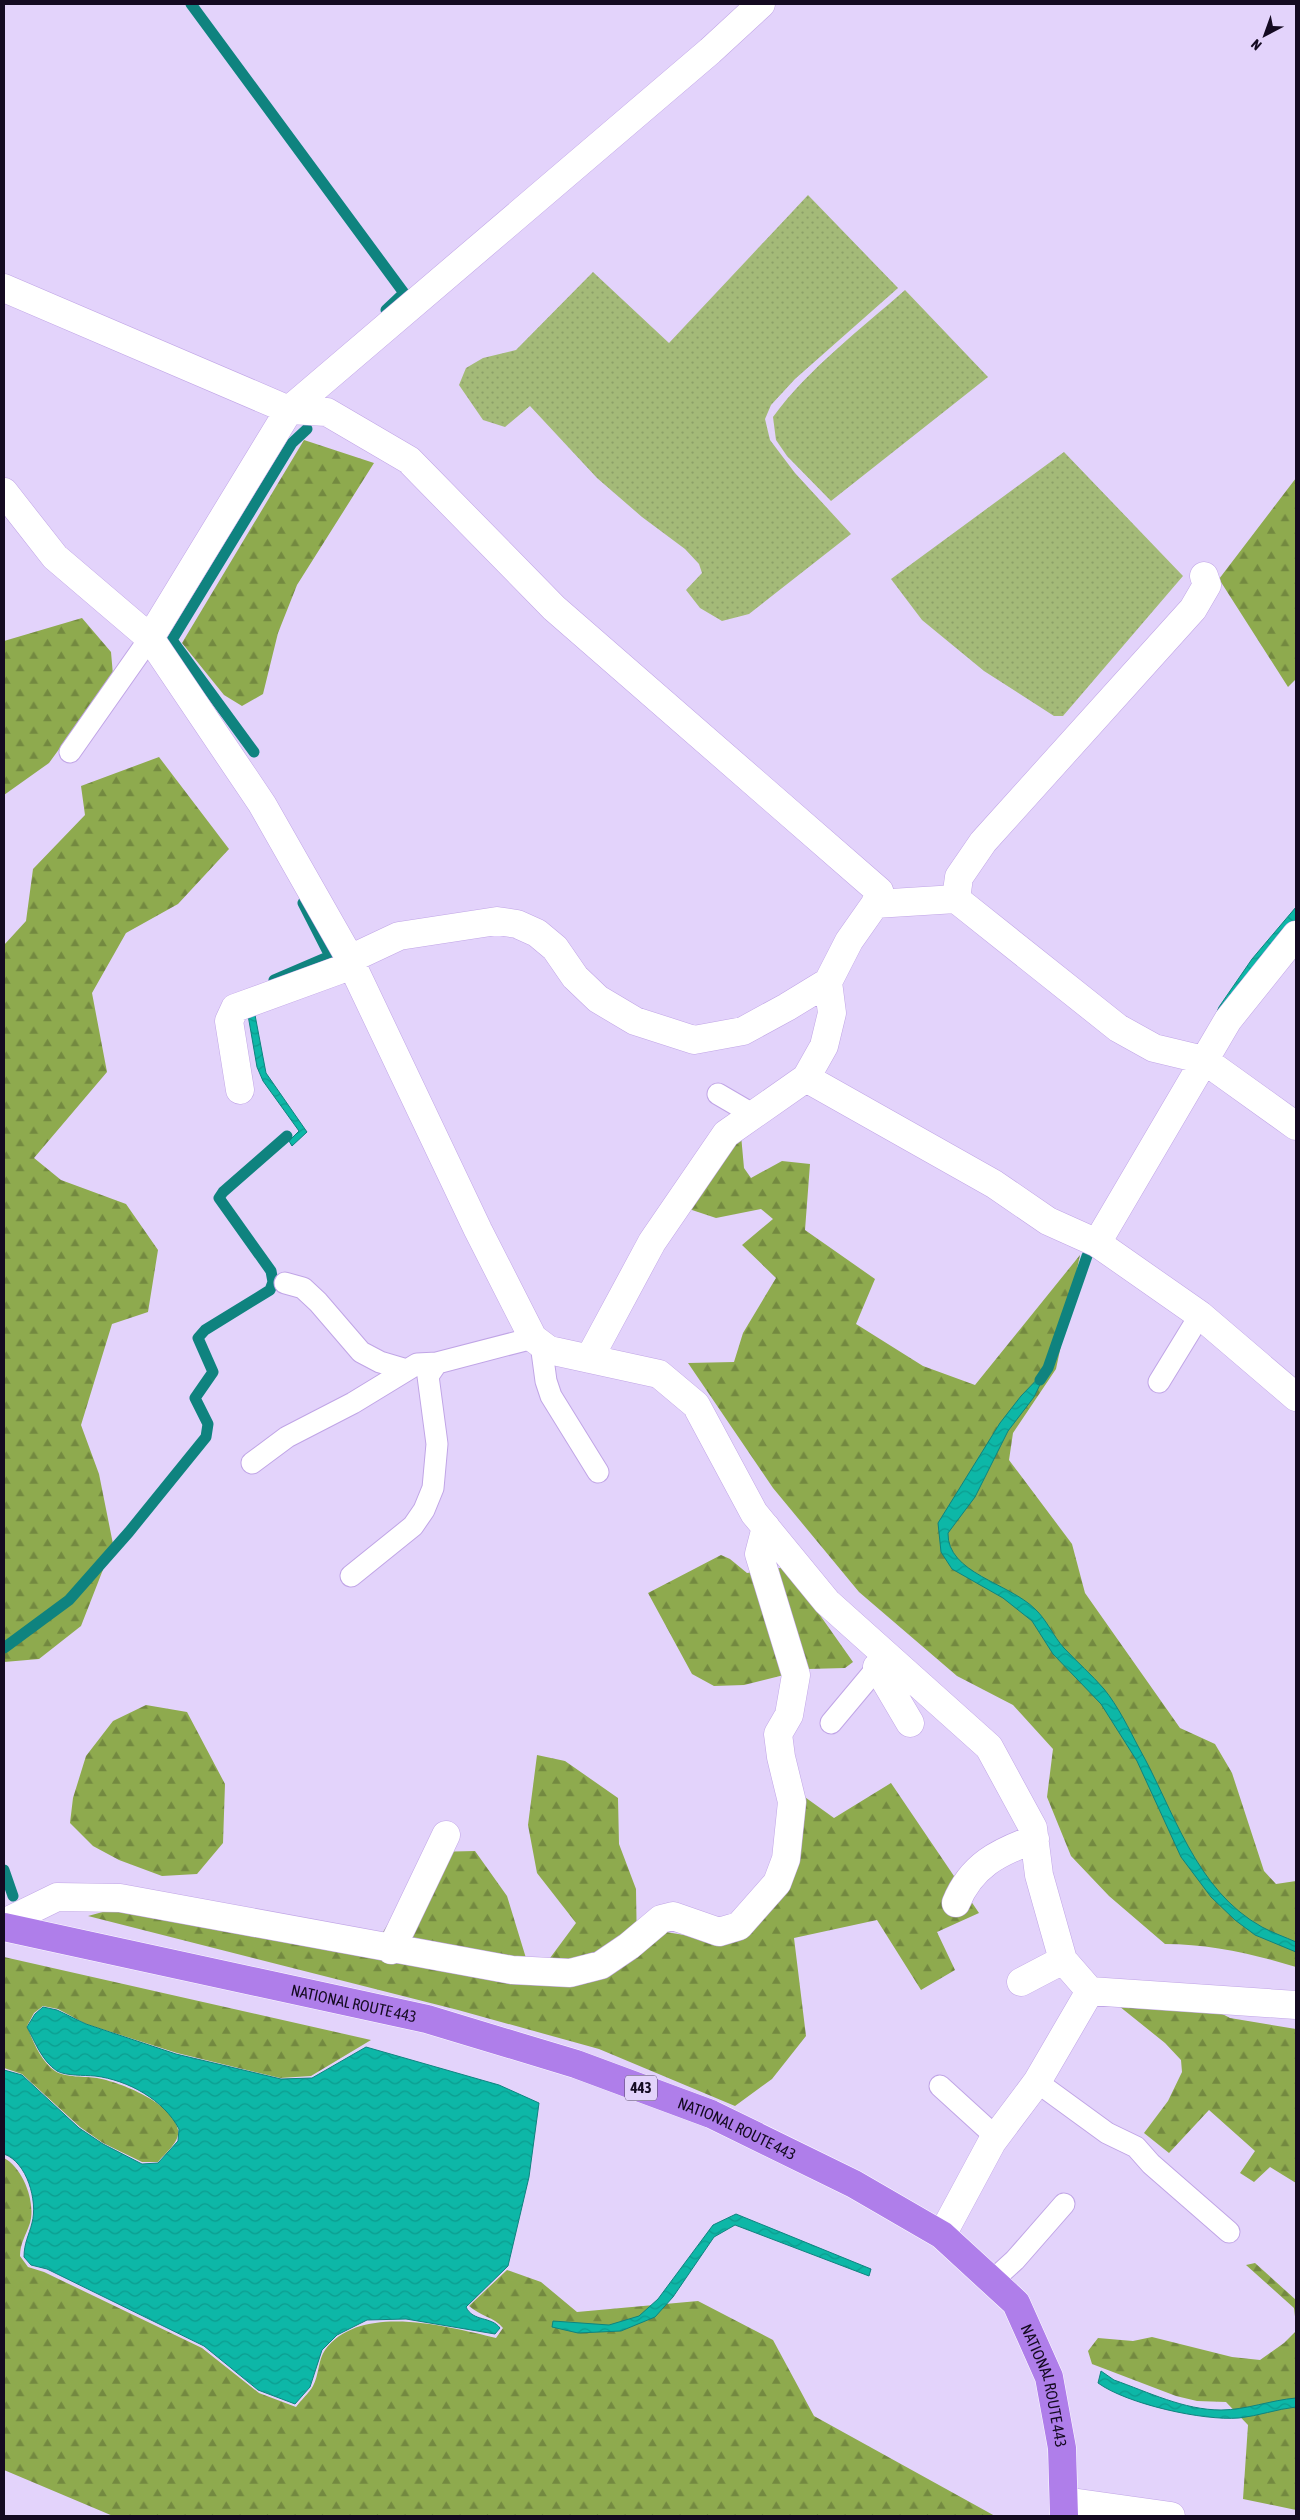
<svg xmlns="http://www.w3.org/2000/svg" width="1300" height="2520" viewBox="0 0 1300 2520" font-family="'Asap Condensed',sans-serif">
	<defs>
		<pattern id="grass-dots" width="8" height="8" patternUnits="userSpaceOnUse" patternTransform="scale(1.25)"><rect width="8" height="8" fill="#a4ba78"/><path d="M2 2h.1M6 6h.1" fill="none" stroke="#8c9f68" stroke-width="1.8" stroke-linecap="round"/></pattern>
		<pattern id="forest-firs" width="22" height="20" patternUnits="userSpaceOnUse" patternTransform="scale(1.25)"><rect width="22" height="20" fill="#8eaa4e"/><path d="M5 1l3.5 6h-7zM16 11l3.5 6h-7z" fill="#738940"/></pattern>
		<pattern id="water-waves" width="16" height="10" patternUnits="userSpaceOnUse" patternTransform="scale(1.25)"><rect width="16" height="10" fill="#0db7a7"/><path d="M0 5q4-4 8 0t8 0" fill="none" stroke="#0c9c8f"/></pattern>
	</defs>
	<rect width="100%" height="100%" fill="#e3d3fb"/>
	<path fill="url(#grass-dots)" d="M808 195 898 288 795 379 771 405 765 419 770 440 795 473 851 534 749 614 722 621 700 608 686 590 702 573 699 564 685 549 642 517 597 478 530 406 505 427 483 420 459 385 466 368 483 358 516 350 593 272 669 343Z
		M905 290 988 377 831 501 787 456 776 440 773 417C809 368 860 330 905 290Z
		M1064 452 1183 576 1063 716H1054L984 671 922 620 891 579Z"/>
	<path fill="url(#forest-firs)" d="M304 440 374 463 297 585 278 633 263 694 242 706 224 695 182 643Z
		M1296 478V679L1288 687 1219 579Z
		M82 618 111 652 113 675 49 763 4 795V641Z
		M159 757 229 849 178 904 126 933 92 993 107 1072 34 1158 61 1180 126 1204 158 1250 148 1312 112 1324 81 1425 99 1474 113 1544 81 1626 39 1659 4 1662V945L26 921 33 869 85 815 81 786Z
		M741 1135 744 1168 751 1178 782 1161 810 1164 805 1230 875 1279 856 1324 923 1366 975 1385 1080 1255 1056 1369 1013 1433 1009 1460 1072 1544 1085 1593 1180 1728 1215 1744 1232 1773 1264 1871 1276 1884 1296 1881V1967C1254 1954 1209 1944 1165 1944L1109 1896 1071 1856 1047 1797 1053 1749 1013 1705 957 1676 859 1592 773 1488 688 1363 734 1362 743 1333 776 1278 742 1245 773 1219 761 1209 716 1218 689 1209Z
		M721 1555 730 1559 747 1573 786 1567 853 1662 845 1668 808 1669 744 1685 714 1686 692 1674 648 1593Z
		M146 1705 187 1712 225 1784 223 1843 197 1874 162 1876 119 1860 93 1846 70 1823 73 1798 86 1756 113 1721Z
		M537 1755 565 1761 618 1798 619 1844 636 1889 637 1951 660 1931 702 1938 756 1923 802 1795 834 1818 891 1783 979 1913 937 1932 955 1970 921 1990 877 1920 794 1938 806 2036 772 2079 735 2106 599 2049 458 2010 88 1916 121 1907 378 1954 383 1932 432 1852 475 1851 507 1896 533 1981 576 1923 537 1873 528 1825Z
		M4 1957 371 2040 311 2076 280 2078 177 2053 86 2024 58 2009 43 2006 34 2013 27 2026C33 2042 41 2061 55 2071 65 2078 86 2076 97 2078 120 2082 175 2104 178 2130 180 2142 165 2153 158 2162H142L103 2143 80 2127 22 2074 4 2068Z
		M1109 1998 1207 2006 1230 2018 1296 2029V2183L1270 2167 1254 2182 1240 2173 1255 2151 1209 2110 1169 2153 1144 2133 1168 2101 1182 2072 1181 2060 1165 2043Z
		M4 2158C23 2168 36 2202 30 2223 26 2235 20 2243 20 2256L28 2267 44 2272 202 2348 259 2393 296 2407C301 2400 309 2393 313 2386 319 2375 318 2360 325 2350 361 2302 448 2327 496 2338L503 2328C494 2317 480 2316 469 2306L507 2270 541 2282 577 2312 698 2301 773 2340 814 2416 995 2516H113L4 2470Z
		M1255 2263 1296 2300V2325L1294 2308 1246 2265Z
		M1296 2331V2510L1243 2499 1248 2425 1226 2402 1197 2401 1176 2396 1092 2364 1088 2351 1098 2338 1133 2341 1152 2337 1232 2357 1260 2360 1284 2343Z"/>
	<path fill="url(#water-waves)" stroke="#0f837f" d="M1296 907V919L1216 1014 1219 1007 1252 959Z
		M248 1015H255L266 1073 307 1132 292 1146 289 1141 299 1131 263 1081 257 1067Z
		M1048 1368 1034 1397 1008 1431 975 1497 948 1533C947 1573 1009 1583 1035 1609 1047 1620 1053 1636 1064 1648 1077 1662 1092 1675 1104 1689 1118 1706 1129 1729 1139 1748 1174 1810 1195 1890 1262 1927 1273 1933 1285 1937 1296 1942V1952L1255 1935 1235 1920 1211 1897 1181 1857 1137 1761 1101 1704 1053 1654 1032 1621 1003 1598 952 1569 941 1552 938 1523 1000 1423 1021 1396Z
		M43 2007 57 2010 86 2024 176 2054 281 2079 312 2078 366 2047 499 2085 539 2103 529 2177 508 2266 466 2307C473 2322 491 2316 500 2328L495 2334 406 2319 367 2320 337 2335 322 2350 310 2387 295 2404 258 2390 204 2346 47 2269 31 2265 24 2257C24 2243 29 2235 32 2223 38 2201 27 2162 4 2154V2070L22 2075 79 2128 103 2144 142 2164 158 2163 178 2141 179 2129C164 2100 128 2080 95 2076 84 2075 66 2076 57 2071 42 2061 35 2042 27 2027L35 2014Z
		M736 2214 871 2269 869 2276 735 2225 714 2237 673 2297 655 2317 621 2331 578 2333 552 2327 553 2321 609 2325 639 2316 658 2299 713 2225Z
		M1101 2371 1114 2380C1148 2392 1184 2410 1221 2410 1246 2410 1271 2400 1296 2398V2407C1277 2409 1258 2416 1239 2418 1203 2421 1127 2404 1098 2383Z"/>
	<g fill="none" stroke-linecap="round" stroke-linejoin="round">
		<path stroke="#0f837f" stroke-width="11" d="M191 4 404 293 386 310
			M254 752 172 640 292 443 307 429
			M274 980 330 956 303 903
			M1040 1380 1048 1368 1087 1256
			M4 1648 69 1600 129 1532 206 1437 208 1424 195 1398 213 1372 198 1338 205 1330 270 1290 273 1282 271 1271 219 1198 223 1192 287 1136
			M4 1870 13 1896"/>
		<g stroke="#c0a5e6" stroke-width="23">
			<path id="lane" d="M70 752 150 638
				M718 1094 754 1115
				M285 1283 303 1288 318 1302 361 1352 380 1362 407 1370
				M541 1344 546 1381 551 1396 598 1472
				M1159 1382 1200 1315
				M252 1463 287 1437 353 1403 417 1364 437 1363 533 1338
				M351 1576 413 1526 424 1510 433 1488 437 1444 428 1376 437 1363
				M831 1723 887 1656
				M1037 2082 1107 2133 1136 2147 1151 2164 1229 2232
				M940 2086 996 2137
				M992 2281 1015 2260 1064 2204"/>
		</g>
		<g stroke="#c0a5e6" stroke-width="29">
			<path id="street" d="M4 288 289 410 327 412 409 460 554 608 879 891 875 904 849 941 828 982 832 1013 824 1046 806 1078 726 1134 652 1242 589 1359
				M4 492 55 557 150 638 262 804 345 950 478 1230 533 1338 549 1350 659 1374 696 1405 754 1513 827 1602 989 1747 1033 1828 1039 1875 1063 1960 1090 1991 1296 2005
				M150 638 289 410 710 51 761 4
				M956 899 959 877 983 842 1193 609 1207 585 1204 576
				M875 904 956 899 1118 1028 1154 1048 1204 1060 1296 1126
				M350 959 399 936 497 921 517 924 537 933 555 948 575 977 598 999 635 1021 694 1040 743 1031 787 1007 828 982
				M806 1078 994 1184 1048 1221 1097 1243 1200 1315 1296 1397
				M240 1090 229 1021 235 1008 353 965
				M1097 1243 1228 1020 1296 935
				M877 1667 910 1723
				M956 1903C971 1866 998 1852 1035 1839
				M4 1923 57 1897 120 1898 512 1970 570 1973 601 1965 629 1946 661 1919 673 1916 719 1932 739 1926 777 1883 786 1859 792 1802 781 1757 778 1734 789 1715 796 1675 759 1554 766 1527
				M391 1950 446 1835
				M1021 1982 1063 1960
				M942 2235 992 2142 1037 2082 1090 1991
				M1064 2501 1171 2516"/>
		</g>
		<g stroke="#fff" stroke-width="29">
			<g id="highway">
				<path id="s1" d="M4 1927 427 2019 576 2064 711 2114 854 2184 942 2235 1016 2303 1049 2377 1062 2448 1064 2516"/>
			</g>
		</g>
		<use href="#lane" stroke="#fff" stroke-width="21"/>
		<use href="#street" stroke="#fff" stroke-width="28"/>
		<use href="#highway" stroke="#af7eea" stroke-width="28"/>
	</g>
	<g text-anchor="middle" stroke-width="4" stroke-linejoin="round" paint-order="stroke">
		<rect fill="#e3d3fb" stroke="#524662" stroke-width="1" x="625" y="2075.5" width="32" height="25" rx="4"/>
		<g font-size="15" font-weight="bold" fill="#140a21">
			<text x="641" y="2093">443</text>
		</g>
		<g font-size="16" fill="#140a21" stroke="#e3d3fb">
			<text dy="6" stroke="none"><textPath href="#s1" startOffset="358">NATIONAL ROUTE 443</textPath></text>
			<text dy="6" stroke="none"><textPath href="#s1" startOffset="762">NATIONAL ROUTE 443</textPath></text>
			<text dy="6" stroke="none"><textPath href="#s1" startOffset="1182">NATIONAL ROUTE 443</textPath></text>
		</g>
	</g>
	<rect width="1300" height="2520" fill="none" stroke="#140a21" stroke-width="10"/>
	<g transform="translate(1265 35) rotate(221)" stroke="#e3d3fb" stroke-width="4" paint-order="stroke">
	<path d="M0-4L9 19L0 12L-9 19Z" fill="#140a21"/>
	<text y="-8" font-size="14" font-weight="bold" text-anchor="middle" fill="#140a21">N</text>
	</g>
</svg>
